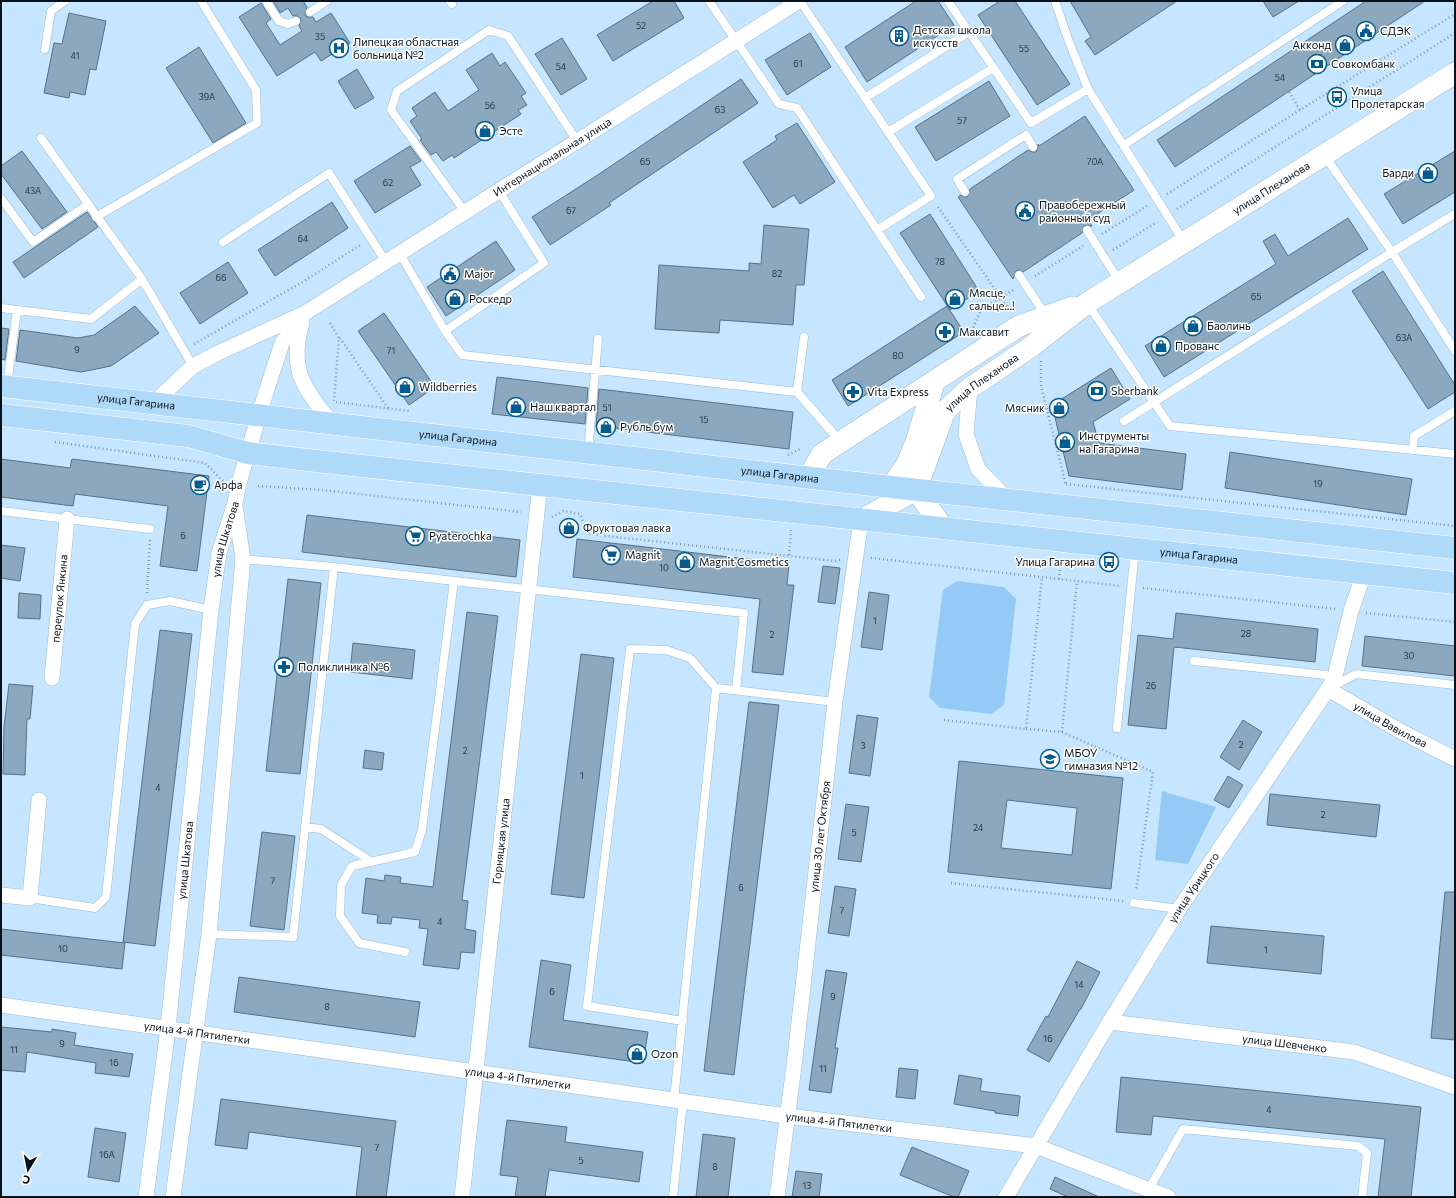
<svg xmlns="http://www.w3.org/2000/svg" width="1456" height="1198" viewBox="0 0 1456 1198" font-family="Commissioner,sans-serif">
	<rect width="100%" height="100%" fill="#c6e5fe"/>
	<path fill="#94caf5" d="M957 581 1004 587 1016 599 1004 705 991 714 940 708 929 697 943 590Z
		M1162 791 1216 807 1188 864 1155 860Z"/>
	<path fill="#8ba8bf" stroke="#557187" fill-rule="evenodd" d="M273 1H303L307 7 305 15 308 17H313L316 22 331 13 350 43 321 61 315 52 277 76 239 17 261 3 271 19 266 23 280 45 302 31 299 26 301 19 297 16H293L288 8 280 13Z
		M653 1H674L684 18 613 61 597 35Z
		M916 1H938L954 25 867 82 845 47Z
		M1000 1H1015L1070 84 1037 105 978 15Z
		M1070 1H1177L1095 55 1085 41 1091 37Z
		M1263 1H1299L1273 17Z
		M1366 1H1425L1175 167 1157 140Z
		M69 13 106 21 96 70 90 69 85 95 70 92 69 98 44 93 54 43 62 44Z
		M810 33 831 67 787 95 765 60Z
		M562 38 587 79 561 95 535 54Z
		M199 47 246 123 213 143 166 68Z
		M492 53 500 66 505 62 526 93 521 96 527 105 518 110 521 114 454 158 452 155 443 161 436 152 431 155 420 140 422 139 410 121 417 116 412 108 435 92 448 111 479 90 466 70Z
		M357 69 374 98 355 109 338 81Z
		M741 79 758 103 609 203 611 205 550 245 532 217 593 178Z
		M989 81 1010 116 936 161 915 127Z
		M1085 116 1134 190 1088 220 1092 226H1084L1082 233 1023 272 1019 270 1016 271 1013 279 958 197 961 195 965 197 968 196 970 189 1028 150 1033 152H1036L1038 147V144L1039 146Z
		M797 123 835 182 800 204 794 195 773 208 743 162 777 140 775 136Z
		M410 146 421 161 410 167 421 185 375 213 354 181Z
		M22 151 67 212 42 229 1 174V166Z
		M1455 151V192L1403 224 1384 194Z
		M332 202 348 228 275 276 258 250Z
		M87 212 98 227 24 278 13 262Z
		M930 214 979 291 950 310 900 233Z
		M1348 218 1368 249 1164 377 1145 346 1276 264 1263 241 1275 234 1288 256Z
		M764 225 809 229 804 285H796L793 325 720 320 719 333 655 329 659 265 749 271V263L761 264Z
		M496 241 515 270 446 316 427 287Z
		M228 262 248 293 200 324 180 293Z
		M1383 271 1455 385V392L1428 409 1352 291Z
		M135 306 159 333 111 366 81 372 16 361 20 330 78 338 94 335Z
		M947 306 964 332 848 406 832 380Z
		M384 313 435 387 409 405 358 331Z
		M1 328 9 329 5 360 1 359Z
		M1111 368 1130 399 1093 422 1099 443 1186 454 1182 490 1069 476 1052 405Z
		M497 377 588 388 585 424 492 414Z
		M599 389 793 412 789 449 596 426Z
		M1230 452 1412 479 1406 515 1225 488Z
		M1 459 70 468 72 459 209 476 197 571 160 566 168 506 75 494 73 506 1 497Z
		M307 515 520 540 516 577 302 552Z
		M577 539 789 564 787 585H794L783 675 752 672 760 599 573 577Z
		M1 545 25 548 20 581 1 578Z
		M823 566 840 568 835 604 818 602Z
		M288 579 321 583 300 774 266 771Z
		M869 592 889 595 882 650 861 647Z
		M19 593 41 595 40 619 18 618Z
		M467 612 498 616 462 900 468 901 465 929 476 931 474 953 461 952 459 969 423 965 428 929 419 928 420 920 392 917 391 924 377 923 378 915 362 913 366 878 384 881 385 875 401 877 400 883 433 887Z
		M1176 613 1318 629 1315 662 1174 647 1166 729 1128 725 1138 635 1173 639Z
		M160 630 192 634 155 946 123 942Z
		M1365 636 1455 646V676L1362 666Z
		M353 643 415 650 412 679 350 672Z
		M581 654 614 658 584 898 551 894Z
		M9 684 33 686 30 719H27L25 775 3 774 4 727Z
		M749 702 779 705 734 1075 704 1071Z
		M857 715 878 718 870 776 849 773Z
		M1243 720 1262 732 1239 770 1220 757Z
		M365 750 384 753 382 770 363 768Z
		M959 761 1123 778 1111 889 948 872ZM1007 800 1077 808 1072 855 1001 848Z
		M1228 776 1243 785 1229 808 1214 800Z
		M1270 794 1380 805 1376 837 1267 825Z
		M846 804 869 807 861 862 838 859Z
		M262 832 295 836 284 930 250 926Z
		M835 886 856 889 849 936 828 933Z
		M1445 892H1455V1040L1431 1038Z
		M1211 926 1324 936 1321 974 1207 963Z
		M1 929 125 943 122 969 1 955Z
		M541 960 571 965 563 1020 648 1032 643 1063 529 1047Z
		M1077 961 1100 972 1081 1009H1080L1049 1062 1027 1050 1046 1016 1048 1017Z
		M826 970 847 973 835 1048H838L831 1093 809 1090Z
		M239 977 420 1002 415 1037 234 1012Z
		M1 1027 52 1032V1029L76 1033 74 1045 133 1054 129 1077 95 1073 96 1063 27 1052 25 1072 1 1070Z
		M899 1068 918 1070 915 1099 896 1097Z
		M959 1075 982 1079 980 1091 1020 1096 1018 1116 995 1113V1111L954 1104Z
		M1121 1077 1421 1107 1411 1197H1378L1385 1139 1153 1116 1151 1135 1116 1132Z
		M221 1099 396 1121 386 1197H356L362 1147 249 1132 247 1149 215 1145Z
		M507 1120 567 1127 565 1142 643 1152 639 1182 549 1170 545 1197H515L518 1177 500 1175Z
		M95 1128 126 1133 119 1182 88 1177Z
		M703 1134 735 1138 728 1197H696Z
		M912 1147 969 1171 958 1197H954L900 1175Z
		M796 1171 822 1174 819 1197H792Z
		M1055 1177 1099 1197H1068L1050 1189Z"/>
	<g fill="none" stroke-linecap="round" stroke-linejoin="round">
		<g stroke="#9dbbd3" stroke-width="9">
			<path id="lane" d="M266 1 279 21 288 24 296 21
				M450 1 452 4
				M709 1 779 104 797 108 921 297
				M800 1 931 196 877 230
				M948 1 1031 123 1088 89
				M1055 1 1068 39 1088 89 1184 242
				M310 12 327 1
				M45 49 51 11 65 1
				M865 98 969 32
				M888 132 993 68
				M41 138 142 279
				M1124 145 1343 1
				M1324 155 1392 252 1455 214
				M965 192 957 179 1026 135 1033 147
				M1 198 33 242 87 205
				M465 212 391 110 397 91 489 30 508 36 577 141
				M96 217 257 123 256 90 201 1
				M1087 230 1119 281
				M223 242 329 173 386 262
				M400 254 445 331 462 355 797 392 840 441
				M1019 275 1046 316
				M1087 303 1170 426 1455 454
				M1 308 91 319 142 279 193 366
				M445 331 544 263 499 191
				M7 386 17 310
				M797 392 804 337
				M1124 421 1392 252 1455 351
				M1413 450 1414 436 1455 411
				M588 452 598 339
				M1 511 150 529
				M334 567 454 581
				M1194 661 1335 676
				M1332 687 1356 674 1455 685
				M1117 728 1135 550
				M305 827 321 829 372 862
				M30 898 95 908 106 897 135 624 147 605 170 601 211 610
				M1134 903 1179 909
				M209 934 293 937 334 567 243 559
				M405 952 359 943 340 916 341 885 352 866 415 852 422 830 454 581 744 613 736 690
				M683 1021 587 1006 630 649 666 650 690 658 716 688 835 702
				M674 1100 716 688
				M1149 1189 1183 1129 1358 1146 1367 1153 1362 1197
				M673 1197 683 1101"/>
		</g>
		<g stroke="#9dbbd3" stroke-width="16">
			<g id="street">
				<path d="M302 322C289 369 302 386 331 422"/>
				<path d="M970 388 966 434 978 469 1008 500"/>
				<path id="s1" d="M154 403 193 366 218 353 305 313 799 1"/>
				<path id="s2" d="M52 678 67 519"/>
				<path id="s3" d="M1328 689 1400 731 1455 759"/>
				<path d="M1 895 30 898 39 800"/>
				<path id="s4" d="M1 1005 787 1116 1036 1146 1168 1197"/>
				<path id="s5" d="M1110 1022 1354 1052 1455 1087"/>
				<path id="s6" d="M146 1197 168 1028 211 610 219 553 235 503 239 483 266 392 282 343 305 313"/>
				<path d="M173 1197 209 934 243 559 235 506"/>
				<path id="s7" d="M462 1197 540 485"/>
				<path id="s8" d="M777 1197 795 1058 835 702 861 520 866 514"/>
				<path id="s9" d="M1006 1197 1104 1031 1179 909 1328 689 1335 676 1351 611 1364 573"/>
			</g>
		</g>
		<g stroke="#9dbbd3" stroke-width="22">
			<g id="secondary">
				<path d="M808 478 822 454 1019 326 1073 307"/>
				<path d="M891 487 907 464 916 442 934 383"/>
				<path id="s10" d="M916 490 945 411 970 388 1032 346 1087 303 1455 73"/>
				<path d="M916 490 944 529"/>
				<path d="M861 520 916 490"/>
			</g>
		</g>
		<g stroke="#fff" stroke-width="23">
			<g id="primary">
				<path id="s11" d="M1 386 891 487 1455 548"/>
				<path id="s12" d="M1 415 188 436 248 453 325 462 1455 583"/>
			</g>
		</g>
		<path stroke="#7e96a8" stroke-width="2.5" stroke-dasharray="1 3" stroke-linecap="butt" d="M1289 92 1300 110 1455 14
			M1167 194 1300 110
			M938 207 1010 311
			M1177 209 1455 33
			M1102 234 1147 206
			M1113 250 1157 222
			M1035 276 1083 246
			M330 323 339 338 334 401
			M970 335 981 310 1015 289
			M340 338 388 408
			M194 344 304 281 362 244
			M1041 361V386L1066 485
			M336 402 410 411
			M55 442 205 463 223 481
			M788 455 802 448
			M1066 484 1455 526
			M258 486 322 490 521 512
			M552 517 563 511 580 514 588 534 835 561 840 560
			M789 555 791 530
			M871 558 1121 586
			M1059 579 1061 560
			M1143 588 1335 609
			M147 593 150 540
			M1366 613 1455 622
			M944 720 1026 729 1042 577
			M1026 729 1062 732 1077 581
			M1062 732 1153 772 1136 891
			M951 883 1123 901"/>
		<use href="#lane" stroke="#fff" stroke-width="8"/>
		<use href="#street" stroke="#fff" stroke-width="15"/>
		<use href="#secondary" stroke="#fff" stroke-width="21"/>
		<use href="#primary" stroke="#afd9f8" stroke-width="22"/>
	</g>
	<defs>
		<g id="civic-ring" transform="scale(1)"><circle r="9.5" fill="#fff" stroke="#035c8d" stroke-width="1.5"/><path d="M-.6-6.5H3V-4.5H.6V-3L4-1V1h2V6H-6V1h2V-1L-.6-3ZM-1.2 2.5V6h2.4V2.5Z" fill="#035c8d"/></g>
		<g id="building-ring" transform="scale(1)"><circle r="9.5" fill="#fff" stroke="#035c8d" stroke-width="1.5"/><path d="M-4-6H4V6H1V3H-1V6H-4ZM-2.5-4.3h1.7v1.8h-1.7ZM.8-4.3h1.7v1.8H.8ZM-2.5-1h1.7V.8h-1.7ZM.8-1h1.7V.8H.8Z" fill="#035c8d"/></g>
		<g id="shop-ring" transform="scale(1)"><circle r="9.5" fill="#fff" stroke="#035c8d" stroke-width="1.5"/><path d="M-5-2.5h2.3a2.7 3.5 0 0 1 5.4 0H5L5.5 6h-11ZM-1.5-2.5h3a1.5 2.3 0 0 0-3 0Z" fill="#035c8d"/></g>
		<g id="hospital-ring" transform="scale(1)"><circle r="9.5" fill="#fff" stroke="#035c8d" stroke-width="1.5"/><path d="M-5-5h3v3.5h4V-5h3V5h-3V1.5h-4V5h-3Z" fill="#035c8d"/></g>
		<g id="bank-ring" transform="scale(1)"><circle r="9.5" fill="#fff" stroke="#035c8d" stroke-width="1.5"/><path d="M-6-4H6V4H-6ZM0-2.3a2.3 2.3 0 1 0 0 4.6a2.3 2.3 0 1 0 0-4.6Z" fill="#035c8d"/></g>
		<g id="bus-ring" transform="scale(1)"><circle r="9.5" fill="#fff" stroke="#035c8d" stroke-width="1.5"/><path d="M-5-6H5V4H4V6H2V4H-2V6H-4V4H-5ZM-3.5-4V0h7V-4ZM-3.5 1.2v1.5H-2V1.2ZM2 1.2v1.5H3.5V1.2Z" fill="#035c8d"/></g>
		<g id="pharmacy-ring" transform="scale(1)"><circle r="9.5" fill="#fff" stroke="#035c8d" stroke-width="1.5"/><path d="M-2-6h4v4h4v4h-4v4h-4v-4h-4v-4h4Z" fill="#035c8d"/></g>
		<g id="cafe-ring" transform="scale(1)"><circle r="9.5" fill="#fff" stroke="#035c8d" stroke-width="1.5"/><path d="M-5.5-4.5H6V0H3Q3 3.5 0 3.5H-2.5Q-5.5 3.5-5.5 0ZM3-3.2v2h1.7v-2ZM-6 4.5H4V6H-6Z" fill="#035c8d"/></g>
		<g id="supermarket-ring" transform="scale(1)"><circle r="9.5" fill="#fff" stroke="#035c8d" stroke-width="1.5"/><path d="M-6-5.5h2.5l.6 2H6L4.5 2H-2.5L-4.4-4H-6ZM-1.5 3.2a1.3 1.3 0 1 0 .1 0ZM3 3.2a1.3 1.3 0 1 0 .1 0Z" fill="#035c8d"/></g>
		<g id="school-ring" transform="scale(1)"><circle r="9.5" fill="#fff" stroke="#035c8d" stroke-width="1.5"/><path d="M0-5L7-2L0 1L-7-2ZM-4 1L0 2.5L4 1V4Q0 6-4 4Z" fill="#035c8d"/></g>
	</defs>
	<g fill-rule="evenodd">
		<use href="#civic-ring" x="1366" y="31"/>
		<use href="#building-ring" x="899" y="36"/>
		<use href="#shop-ring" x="1345" y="45"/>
		<use href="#hospital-ring" x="339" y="48"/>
		<use href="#bank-ring" x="1317" y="64"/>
		<use href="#bus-ring" x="1337" y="97"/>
		<use href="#shop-ring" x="485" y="131"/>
		<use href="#shop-ring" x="1428" y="173"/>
		<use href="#civic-ring" x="1025" y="211"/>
		<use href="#civic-ring" x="450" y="274"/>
		<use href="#shop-ring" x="455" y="299"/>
		<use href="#shop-ring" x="955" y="299"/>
		<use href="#shop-ring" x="1193" y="326"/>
		<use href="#pharmacy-ring" x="945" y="332"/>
		<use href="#shop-ring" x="1161" y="346"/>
		<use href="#shop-ring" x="405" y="387"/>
		<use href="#bank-ring" x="1097" y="391"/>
		<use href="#pharmacy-ring" x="853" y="392"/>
		<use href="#shop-ring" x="516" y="407"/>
		<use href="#shop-ring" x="1059" y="408"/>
		<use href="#shop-ring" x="606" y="427"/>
		<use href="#shop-ring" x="1065" y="442"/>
		<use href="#cafe-ring" x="200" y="485"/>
		<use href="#shop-ring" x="569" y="528"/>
		<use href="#supermarket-ring" x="415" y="536"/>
		<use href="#supermarket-ring" x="611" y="555"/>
		<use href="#shop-ring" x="685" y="562"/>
		<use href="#bus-ring" x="1109" y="562"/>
		<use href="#pharmacy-ring" x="284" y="667"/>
		<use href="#school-ring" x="1050" y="759"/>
		<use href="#shop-ring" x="637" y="1054"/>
	</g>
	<g text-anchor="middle" stroke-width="3" stroke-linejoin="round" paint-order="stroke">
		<g font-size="9" fill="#283843">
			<text x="641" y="29">52</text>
			<text x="320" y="40">35</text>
			<text x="1024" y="52">55</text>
			<text x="75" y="59">41</text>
			<text x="798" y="67">61</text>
			<text x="561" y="70">54</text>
			<text x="1280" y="81">54</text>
			<text x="207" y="100">39А</text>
			<text x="490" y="109">56</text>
			<text x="720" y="113">63</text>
			<text x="962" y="124">57</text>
			<text x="645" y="165">65</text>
			<text x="1095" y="165">70А</text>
			<text x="388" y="186">62</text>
			<text x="33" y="194">43А</text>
			<text x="571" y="214">67</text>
			<text x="303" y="242">64</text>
			<text x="940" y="265">78</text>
			<text x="777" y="277">82</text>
			<text x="221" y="281">66</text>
			<text x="1256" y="300">65</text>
			<text x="1404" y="341">63А</text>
			<text x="77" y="353">9</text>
			<text x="391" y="354">71</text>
			<text x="898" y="359">80</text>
			<text x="607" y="411">51</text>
			<text x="704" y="423">15</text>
			<text x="1318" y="487">19</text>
			<text x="183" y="539">6</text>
			<text x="664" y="571">10</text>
			<text x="875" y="624">1</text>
			<text x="1246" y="637">28</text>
			<text x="772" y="638">2</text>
			<text x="1409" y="659">30</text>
			<text x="1151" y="689">26</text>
			<text x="1241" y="748">2</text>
			<text x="863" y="749">3</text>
			<text x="465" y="754">2</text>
			<text x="582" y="779">1</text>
			<text x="158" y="791">4</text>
			<text x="1323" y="818">2</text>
			<text x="978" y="831">24</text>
			<text x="854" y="836">5</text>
			<text x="273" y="884">7</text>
			<text x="741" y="891">6</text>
			<text x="842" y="914">7</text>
			<text x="440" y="925">4</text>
			<text x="63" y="952">10</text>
			<text x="1266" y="953">1</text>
			<text x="1079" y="988">14</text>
			<text x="552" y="995">6</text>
			<text x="833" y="1000">9</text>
			<text x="327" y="1010">8</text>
			<text x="1048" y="1042">16</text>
			<text x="62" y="1047">9</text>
			<text x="14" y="1053">11</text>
			<text x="114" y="1066">16</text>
			<text x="823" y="1072">11</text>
			<text x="1269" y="1113">4</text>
			<text x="377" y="1151">7</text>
			<text x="107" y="1158">16А</text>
			<text x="581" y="1164">5</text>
			<text x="715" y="1170">8</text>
			<text x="807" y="1189">13</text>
		</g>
		<g font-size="11" fill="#07121a" stroke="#fff" text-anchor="start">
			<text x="913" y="34">Детская школа<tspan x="913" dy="13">искусств</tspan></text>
			<text x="1380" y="35">СДЭК</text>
			<text x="353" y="46">Липецкая областная<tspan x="353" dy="13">больница №2</tspan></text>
			<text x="1331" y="49" text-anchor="end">Акконд</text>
			<text x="1331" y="68">Совкомбанк</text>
			<text x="1351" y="95">Улица<tspan x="1351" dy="13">Пролетарская</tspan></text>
			<text x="499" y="135">Эсте</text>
			<text x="1414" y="177" text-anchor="end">Барди</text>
			<text x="1039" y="209">Правобережный<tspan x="1039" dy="13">районный суд</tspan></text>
			<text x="464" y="278">Major</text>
			<text x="969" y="297">Мясце,<tspan x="969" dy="13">сальце...!</tspan></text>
			<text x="469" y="303">Роскедр</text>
			<text x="1207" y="330">Баолинь</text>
			<text x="959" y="336">Максавит</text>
			<text x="1175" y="350">Прованс</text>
			<text x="419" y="391">Wildberries</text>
			<text x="1111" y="395">Sberbank</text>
			<text x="867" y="396">Vita Express</text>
			<text x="530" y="411">Наш квартал</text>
			<text x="1045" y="412" text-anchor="end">Мясник</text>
			<text x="620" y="431">Рубль бум</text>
			<text x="1079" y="440">Инструменты<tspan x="1079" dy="13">на Гагарина</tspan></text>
			<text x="214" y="489">Арфа</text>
			<text x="583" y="532">Фруктовая лавка</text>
			<text x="429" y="540">Pyaterochka</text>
			<text x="625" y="559">Magnit</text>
			<text x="699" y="566">Magnit Cosmetics</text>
			<text x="1095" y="566" text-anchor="end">Улица Гагарина</text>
			<text x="298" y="671">Поликлиника №6</text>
			<text x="1064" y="757">МБОУ<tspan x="1064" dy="13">гимназия №12</tspan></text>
			<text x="651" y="1058">Ozon</text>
		</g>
		<g font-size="11" fill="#07121a" stroke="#fff">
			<text dy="4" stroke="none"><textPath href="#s1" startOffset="470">Интернациональная улица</textPath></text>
			<text dy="4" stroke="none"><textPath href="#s10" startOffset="480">улица Плеханова</textPath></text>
			<text dy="4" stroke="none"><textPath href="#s10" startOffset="131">улица Плеханова</textPath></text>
			<text dy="4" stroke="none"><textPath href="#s11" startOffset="136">улица Гагарина</textPath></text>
			<text dy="4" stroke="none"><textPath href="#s11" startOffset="460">улица Гагарина</textPath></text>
			<text dy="4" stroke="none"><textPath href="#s11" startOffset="784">улица Гагарина</textPath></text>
			<text dy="4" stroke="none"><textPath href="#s6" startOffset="663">улица Шкатова</textPath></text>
			<text dy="4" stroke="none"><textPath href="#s12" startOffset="1207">улица Гагарина</textPath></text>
			<text dy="4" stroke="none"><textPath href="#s2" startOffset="80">переулок Янкина</textPath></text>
			<text dy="4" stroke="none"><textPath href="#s3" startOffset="72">улица Вавилова</textPath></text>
			<text dy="4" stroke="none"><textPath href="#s8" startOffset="363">улица 30 лет Октября</textPath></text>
			<text dy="4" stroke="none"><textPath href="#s7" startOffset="358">Горняцкая улица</textPath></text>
			<text dy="4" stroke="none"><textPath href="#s6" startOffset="339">улица Шкатова</textPath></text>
			<text dy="4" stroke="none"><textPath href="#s9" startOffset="362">улица Урицкого</textPath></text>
			<text dy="4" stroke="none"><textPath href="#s4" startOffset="198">улица 4-й Пятилетки</textPath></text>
			<text dy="4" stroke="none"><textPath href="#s5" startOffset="176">улица Шевченко</textPath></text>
			<text dy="4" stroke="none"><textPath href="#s4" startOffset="522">улица 4-й Пятилетки</textPath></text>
			<text dy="4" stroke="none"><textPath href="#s4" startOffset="846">улица 4-й Пятилетки</textPath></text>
		</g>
	</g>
	<rect width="1456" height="1198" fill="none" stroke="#07121a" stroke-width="4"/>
	<g transform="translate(28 1170) rotate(190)" stroke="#ffffff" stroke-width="3" paint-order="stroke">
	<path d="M0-3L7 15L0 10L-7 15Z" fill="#07121a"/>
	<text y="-6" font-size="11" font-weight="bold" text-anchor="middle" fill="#07121a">С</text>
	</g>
</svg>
